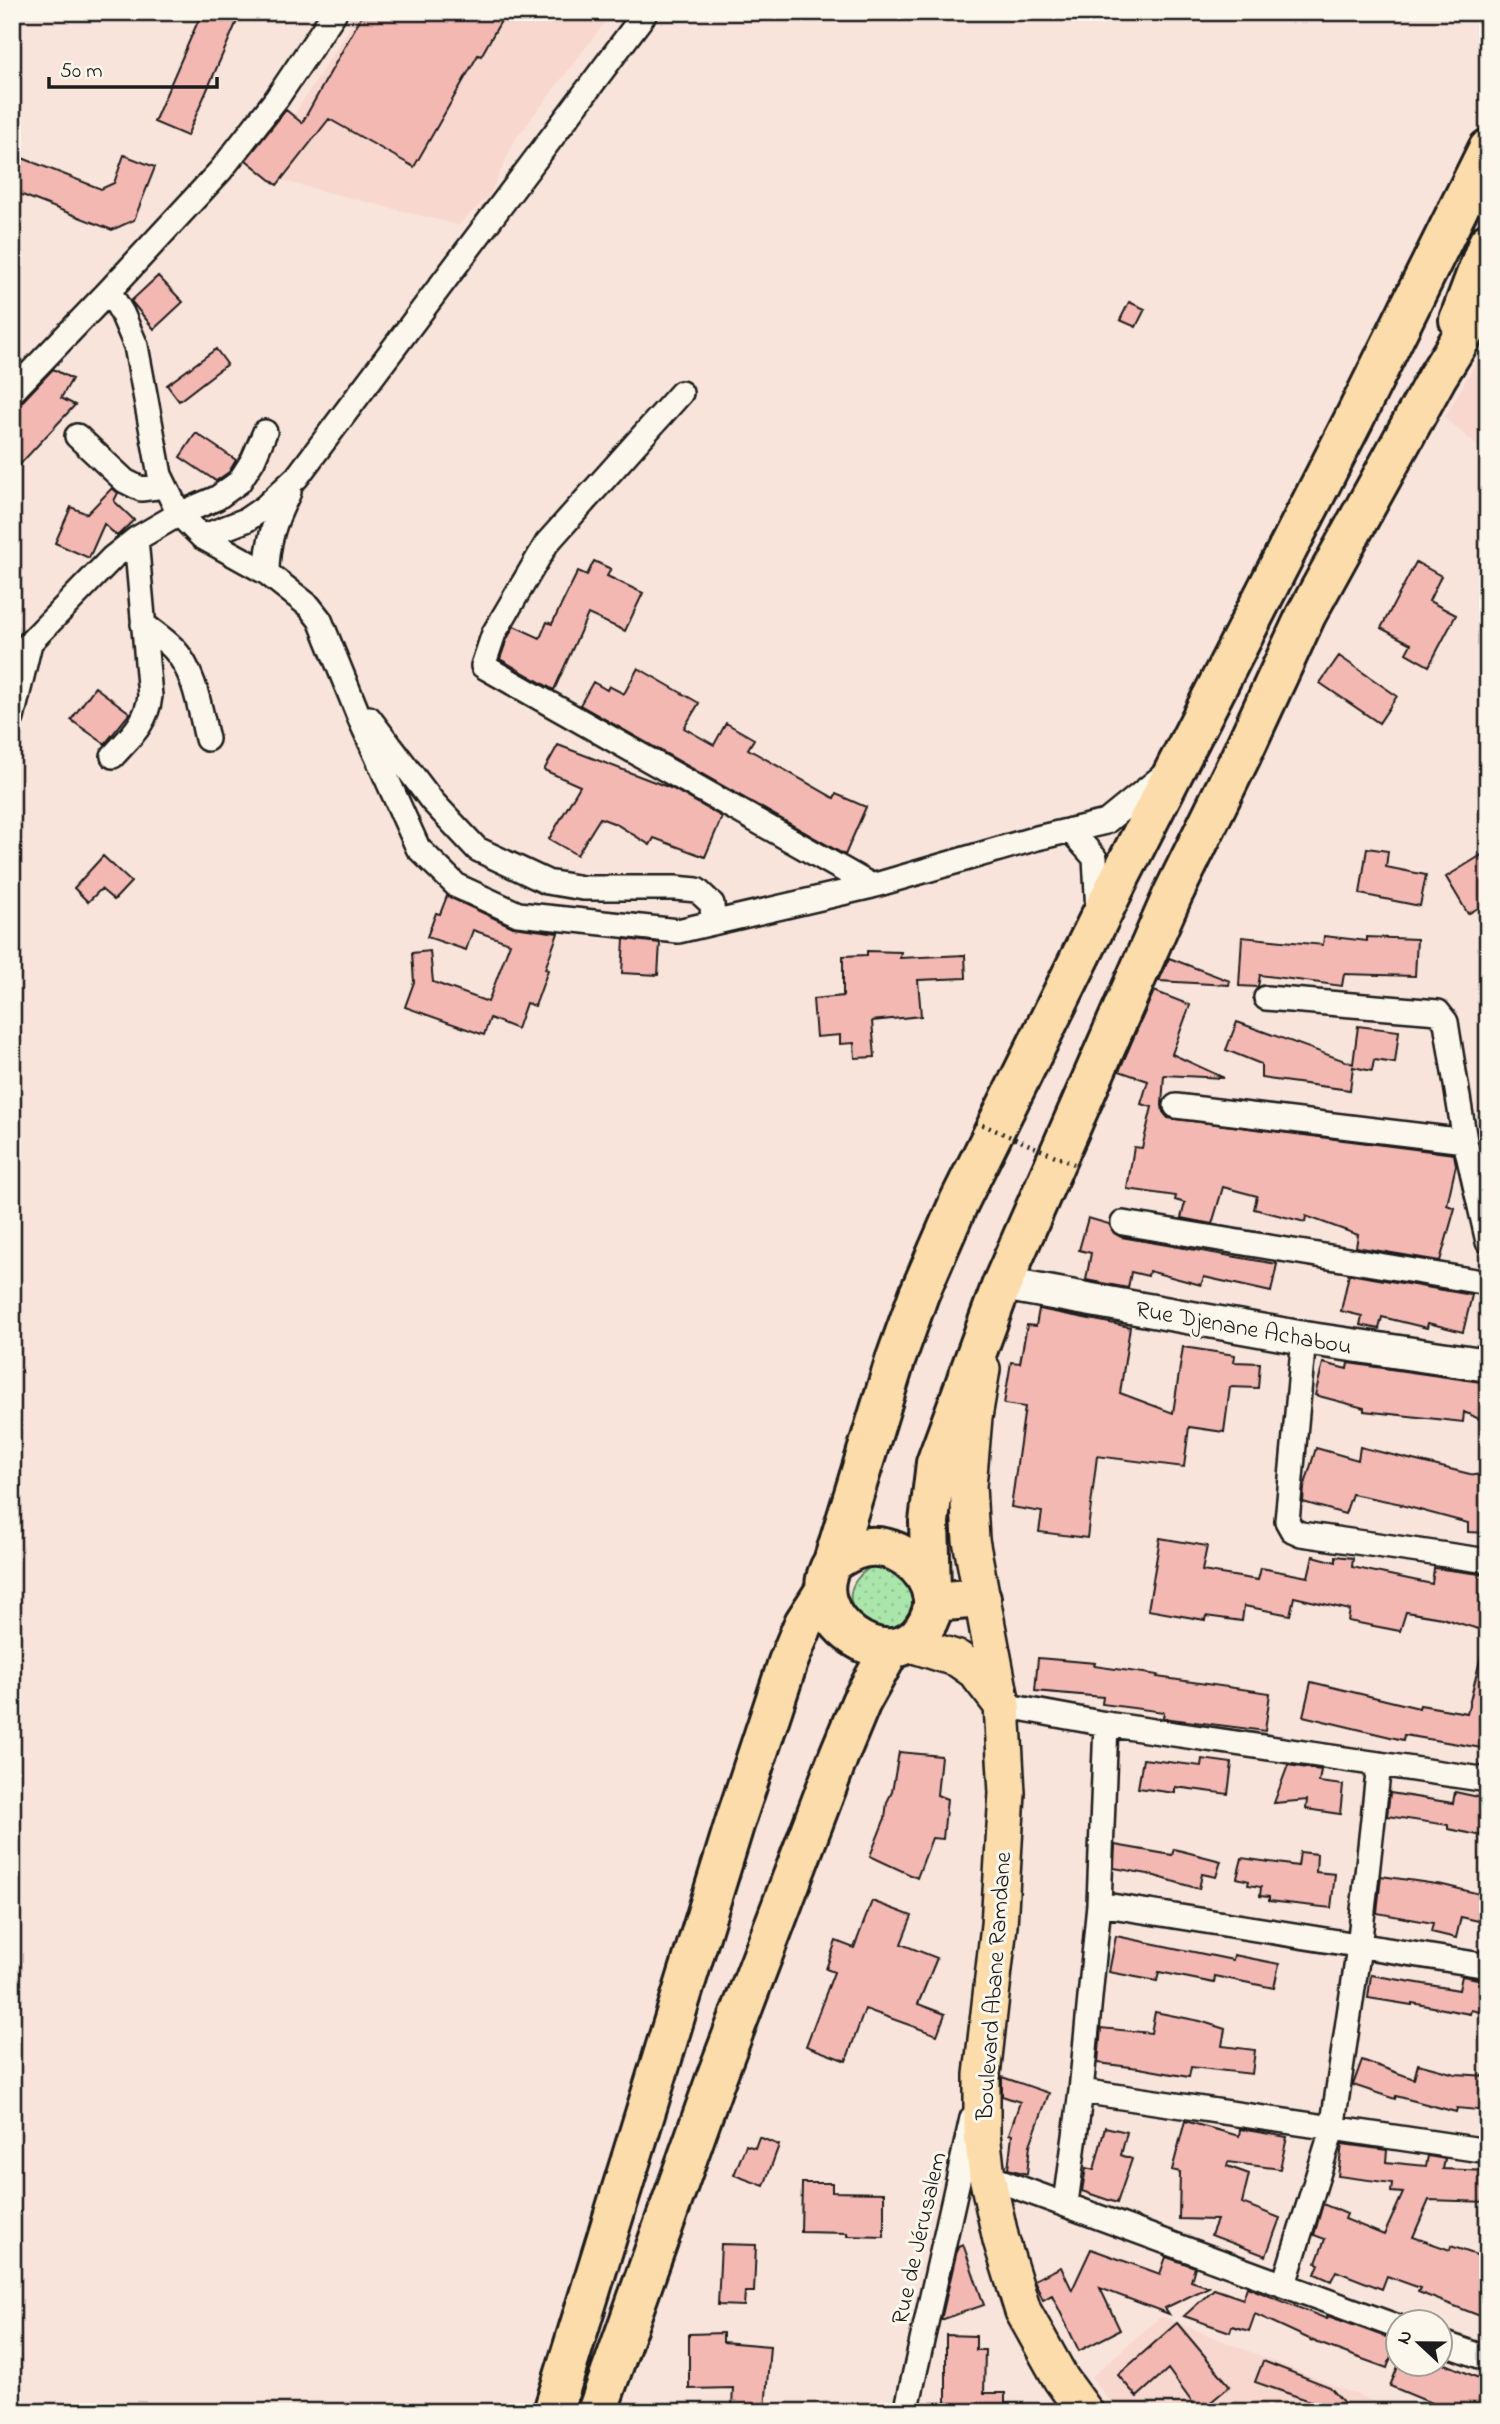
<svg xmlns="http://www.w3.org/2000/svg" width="1500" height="2424" viewBox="0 0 1500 2424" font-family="'Indie Flower',sans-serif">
	<defs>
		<pattern id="grass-dots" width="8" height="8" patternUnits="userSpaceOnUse" patternTransform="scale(1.75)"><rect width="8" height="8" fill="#aae6ac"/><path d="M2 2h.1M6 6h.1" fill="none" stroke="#92c593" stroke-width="1.8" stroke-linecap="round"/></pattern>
	</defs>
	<rect width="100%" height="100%" fill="#f9e4db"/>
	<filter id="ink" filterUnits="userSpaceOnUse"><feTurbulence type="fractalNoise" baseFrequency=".0143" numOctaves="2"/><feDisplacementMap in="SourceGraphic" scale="14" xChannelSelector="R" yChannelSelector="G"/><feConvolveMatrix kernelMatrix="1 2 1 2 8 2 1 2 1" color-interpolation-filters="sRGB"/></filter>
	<g filter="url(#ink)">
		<path fill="#f8d7cf" d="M360 12H613L515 140 489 196 458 225 256 174Z
			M1488 340V452L1482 450 1445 418Z
			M1161 2316 1400 2412H1119L1091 2377Z"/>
		<path fill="url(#grass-dots)" stroke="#638164" stroke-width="2" d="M882 1562 907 1570 919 1607 902 1627 876 1630C869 1625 858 1619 854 1611 843 1588 861 1569 882 1562Z"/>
		<path fill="#f4b8b3" stroke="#1c1c1c" stroke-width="2" d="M202 12H241L187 136 154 122Z
			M364 12H506L481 56 478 55 414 167 329 119 277 185 246 160 286 110 302 123Z
			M12 154 101 189 114 183 124 155 155 167 134 220 112 230 12 191Z
			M158 276 183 302 154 329 131 301Z
			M1129 302 1145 309 1136 327 1120 320Z
			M216 349 227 364 179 401 167 385Z
			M53 369 72 379 61 398 75 405 12 473V406L22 402Z
			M196 433 236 460 229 472 216 481 180 457Z
			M112 488 118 493 114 501 134 520 117 536 104 524 89 558 55 543 71 507 87 514Z
			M594 561 611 569 607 576 643 593 625 631 588 614 554 690 500 659 507 639 514 626 540 638 547 622 552 624 578 571 587 575Z
			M1416 562 1441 576 1429 601 1456 615 1429 666 1406 653 1411 644 1381 628Z
			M1339 656 1397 696 1379 723 1320 683Z
			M638 668 699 703 684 728 714 745 726 723 754 739 748 749 834 798 836 794 866 807 845 855 580 705 593 682 607 690 609 686 624 694Z
			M95 687 130 713 105 744 71 720Z
			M558 745 673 789 722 817 705 857 654 838 650 845 616 824 600 818 577 855 549 839 580 786 544 770Z
			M1367 848 1388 851 1386 867 1426 875 1420 906 1360 894Z
			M1488 851V902L1468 914 1446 877Z
			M103 856 131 882 114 900 101 889 88 902 74 888Z
			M447 896 513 927 558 933 545 969 548 970 535 1006 526 1003 517 1029 490 1018 484 1035 405 1007 414 982 412 953 430 951 433 982 488 1002 510 943 473 930 466 950 427 937 436 913 440 914Z
			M1324 936 1367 941V937L1417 939 1415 976 1344 974 1342 986 1260 975 1258 987 1239 986 1242 937 1323 945Z
			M624 939 660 943 658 975 622 973Z
			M867 951 901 952 900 958 965 955 966 978 918 980 921 1016 872 1021 875 1057 855 1058 854 1043 840 1044V1035L816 1037 813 999 843 996V956L867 955Z
			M1169 958 1230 981 1229 985 1159 981Z
			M1154 991 1190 1005 1172 1054 1224 1078 1164 1075 1162 1105 1163 1112 1168 1118 1454 1154 1456 1165 1447 1205 1455 1208 1440 1261 1356 1247 1358 1235 1306 1216 1305 1222 1254 1209 1257 1196 1223 1187 1212 1224 1181 1218 1185 1203 1175 1200 1176 1196 1127 1189 1134 1147 1142 1148 1152 1107 1141 1104 1148 1081 1119 1071Z
			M1237 1022 1353 1064 1358 1026 1399 1031 1395 1063 1374 1060 1372 1071 1353 1067 1350 1090 1261 1078V1064L1226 1050Z
			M1088 1218 1109 1224 1114 1233 1121 1237 1277 1264 1271 1292 1204 1277 1201 1285 1149 1271 1148 1276 1131 1272 1128 1288 1086 1280 1091 1253 1079 1250Z
			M1349 1274 1472 1295 1463 1332 1428 1323 1427 1328 1382 1317 1379 1329 1360 1325 1362 1316 1341 1311Z
			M1039 1309 1130 1327 1120 1393 1173 1413 1183 1347 1235 1355 1234 1362 1260 1363 1258 1388 1230 1387 1224 1432 1189 1427 1184 1467 1097 1456 1087 1538 1039 1532 1042 1512 1011 1507 1025 1407 1004 1404 1011 1362 1020 1363 1027 1325 1036 1326Z
			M1323 1363 1347 1369 1348 1363 1488 1383V1423L1464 1412 1463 1422 1364 1411V1408L1315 1395Z
			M1360 1447 1470 1474 1488 1476V1533L1468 1532V1523L1401 1505 1402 1504 1352 1494 1345 1514 1303 1502 1304 1488 1316 1448 1358 1460Z
			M1160 1538 1207 1546 1202 1571 1258 1580 1261 1568 1308 1577 1313 1556 1336 1562V1556L1353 1558 1352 1567 1432 1584 1434 1568 1488 1575V1632L1442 1618 1406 1612 1400 1631 1348 1621 1350 1610 1294 1597 1290 1615 1244 1606 1242 1621 1206 1616 1205 1620 1148 1610Z
			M1481 1656 1488 1657V1749L1404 1735 1403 1740 1303 1716 1311 1682 1419 1708 1420 1705 1467 1713Z
			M1038 1658 1095 1663 1094 1666 1158 1675 1157 1677 1270 1693 1265 1731 1163 1718 1164 1712 1102 1704 1103 1697 1035 1691Z
			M899 1752 941 1756 937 1795 947 1799 943 1839 932 1838 917 1878 870 1856 885 1818 887 1802 892 1792Z
			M1143 1759 1201 1766 1202 1759 1232 1763 1228 1794 1175 1787V1793L1138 1788Z
			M1288 1765 1321 1770 1319 1782 1343 1785 1340 1814 1306 1809 1307 1800 1274 1803Z
			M1455 1792 1483 1798 1481 1805 1488 1807V1837L1448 1829V1825L1387 1816 1390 1793 1453 1803Z
			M1115 1845 1172 1855 1174 1849 1221 1861 1216 1877 1202 1874 1199 1889 1148 1874 1114 1868Z
			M1300 1852 1317 1854 1316 1872 1335 1874 1331 1908 1269 1901V1897L1260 1896 1261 1887 1248 1885 1249 1881 1237 1878 1242 1858 1298 1866Z
			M1381 1876 1443 1885 1488 1896 1483 1922 1461 1917 1456 1938 1431 1932 1433 1923 1377 1913Z
			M872 1901 912 1916 901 1944 937 1958 918 2004 945 2014 937 2035 865 2009 846 2061 806 2046 834 1972 826 1969 836 1941 854 1948Z
			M1116 1936 1233 1960 1234 1955 1279 1964 1274 1988 1215 1976 1214 1983 1159 1972 1157 1981 1109 1972Z
			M1371 1975 1459 1990 1462 1976 1488 1981V2014L1471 2010 1470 2014 1412 2003V2005L1368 1998Z
			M1155 2012 1200 2021 1225 2029 1222 2046 1255 2050 1252 2074 1191 2067 1189 2077 1139 2068 1098 2063 1101 2028 1151 2033Z
			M1362 2060 1414 2079 1418 2064 1455 2074 1488 2076V2111L1457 2108 1456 2112 1396 2096 1395 2099 1353 2085Z
			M1002 2077 1049 2093 1030 2145 1027 2174 1008 2169 1012 2135 1009 2134 1020 2102 1002 2096Z
			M1185 2121 1239 2136 1240 2129 1287 2137 1280 2169 1228 2162 1227 2166 1249 2174 1242 2203 1280 2218 1266 2256 1211 2235 1217 2220 1179 2219 1180 2172 1172 2170Z
			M1105 2127 1127 2132 1121 2155 1132 2159 1117 2203 1082 2191 1086 2168 1094 2170Z
			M759 2137 779 2145 764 2186 734 2175 746 2145 755 2148Z
			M1342 2144 1387 2150 1386 2162 1426 2166 1428 2156 1445 2159 1443 2169 1488 2171V2202L1429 2200 1413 2237 1450 2250 1451 2246 1488 2259V2319L1418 2292 1420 2288 1387 2276 1382 2289 1336 2271 1331 2281 1315 2274 1319 2264 1316 2263 1325 2239 1314 2235 1323 2204 1347 2214 1345 2219 1384 2235 1403 2193 1391 2192 1392 2183 1338 2176Z
			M802 2183H832V2192L884 2193V2237L847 2236V2233L801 2232Z
			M721 2244 756 2245 754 2292H745L744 2306 718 2305Z
			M963 2244 984 2305 941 2320 958 2246Z
			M1091 2249 1160 2274 1166 2257 1195 2267 1191 2281 1209 2287 1165 2308 1169 2314 1100 2288 1120 2330 1079 2351 1052 2295 1043 2300 1034 2280 1061 2267 1072 2290Z
			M1247 2287 1327 2319 1328 2316 1397 2341 1387 2368 1318 2343 1255 2314 1249 2331 1232 2326 1230 2332 1184 2316 1214 2289 1243 2299Z
			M1177 2323 1230 2386 1199 2412 1168 2369 1137 2397 1118 2375Z
			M723 2333V2342L770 2346 765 2410 732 2407 733 2388 689 2389V2334Z
			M946 2335 976 2336V2350H985L984 2393H1005V2412H946Z
			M1263 2361 1330 2387 1352 2412H1342L1255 2382Z
			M1399 2364H1446L1488 2382V2412H1453L1390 2386Z"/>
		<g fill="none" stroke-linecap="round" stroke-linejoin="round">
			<g stroke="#1c1c1c" stroke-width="28">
				<path id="street" d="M109 291 122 313 136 346 160 475 179 514 202 537 267 573 309 606 320 620 360 719 418 848 457 886 518 914 678 931 872 886 1037 838 1106 822 1165 774
					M12 392 109 291 221 170 277 98 335 12
					M681 393 547 543 494 633 483 666 872 886
					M77 436 125 481 141 489 165 486
					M202 537 246 520 265 507 297 477 646 12
					M267 573C267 541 275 520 289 492
					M143 624C153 632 164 639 173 648 195 671 200 710 207 739
					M12 661 112 558 136 539 179 514 217 498 239 482 253 460 265 432
					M12 718 30 643
					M369 718 432 801 477 849 547 882 583 888H675L697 890 712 904 713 923
					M113 756C130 737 147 723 150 696L136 539
					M1070 830 1095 858 1098 912
					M1266 998 1438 1012 1446 1022 1465 1141 1488 1242
					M1176 1106 1465 1141
					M1123 1223 1488 1283
					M1304 1338 1287 1521 1292 1530 1301 1534 1488 1561
					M1002 1705 1106 1724 1488 1780
					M1099 1904 1488 1966
					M1081 2091 1488 2151
					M987 2176 1398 2327
					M1066 2203 1081 2091 1099 1904 1106 1724
					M1284 2284 1332 2130 1359 1947 1379 1764
					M1440 2342 1488 2359
					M906 2412 972 2118"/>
			</g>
			<g stroke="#1c1c1c" stroke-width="37">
				<path id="secondary" d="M1002 1284 1304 1338 1488 1365"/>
			</g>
			<g stroke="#1c1c1c" stroke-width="40">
				<path id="primary" d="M982 1369 974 1417 968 1486 971 1540 1002 1705 1007 1793 999 1925 982 2075V2134L987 2176 1001 2240 1023 2311 1061 2379 1085 2412
					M908 1643 958 1659 975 1671 1000 1703"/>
			</g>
			<g stroke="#1c1c1c" stroke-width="44">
				<path id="highway" d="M1459 320 1488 243
					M833 1562C842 1556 851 1550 862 1548 894 1541 928 1566 933 1598 934 1609 930 1619 924 1628 890 1682 798 1617 833 1562L895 1361 919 1294 959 1202 1121 875 1354 419 1488 149
					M931 1590 929 1522 936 1463 1002 1284 1173 894 1241 756 1306 615 1437 377 1488 295
					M933 1602 981 1598
					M553 2412 736 1819 788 1662 804 1623 824 1592
					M597 2412 716 2078 839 1755 861 1702 891 1648"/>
			</g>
			<use href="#street" stroke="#fbf7ec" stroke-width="23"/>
			<use href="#secondary" stroke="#fbf7ec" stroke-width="32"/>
			<use href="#primary" stroke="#fddcac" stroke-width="35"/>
			<use href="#highway" stroke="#fddcac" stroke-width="38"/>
			<path stroke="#1c1c1c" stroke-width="4.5" stroke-dasharray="2 5" stroke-linecap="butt" d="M976 1122 1074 1164"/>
		</g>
	</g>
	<g text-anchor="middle" stroke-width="6" stroke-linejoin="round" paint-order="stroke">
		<g font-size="24" fill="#1c1c1c" stroke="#fbf7ec">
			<text transform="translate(1244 1327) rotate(10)" y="8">Rue Djenane Achabou</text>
			<text transform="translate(993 1986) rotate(-86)" y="8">Boulevard Abane Ramdane</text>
			<text transform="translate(918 2238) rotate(-77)" y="8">Rue de Jérusalem</text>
		</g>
	</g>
	<rect width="1500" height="2424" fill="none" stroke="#fbf7ec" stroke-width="42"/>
	<rect x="21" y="21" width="1458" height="2382" fill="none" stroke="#1c1c1c" stroke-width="2.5" filter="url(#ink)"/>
	<g transform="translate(1419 2343) rotate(292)"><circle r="33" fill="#fbf7ec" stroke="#a29f99" stroke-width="2"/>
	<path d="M0-5L12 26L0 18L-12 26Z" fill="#1c1c1c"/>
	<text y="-10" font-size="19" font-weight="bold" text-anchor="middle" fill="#1c1c1c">N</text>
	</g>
	<path d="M49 77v10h168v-10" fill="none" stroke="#1c1c1c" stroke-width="3.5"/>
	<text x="60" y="77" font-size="21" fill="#1c1c1c" stroke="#fbf7ec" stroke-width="5" paint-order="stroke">50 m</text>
</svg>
